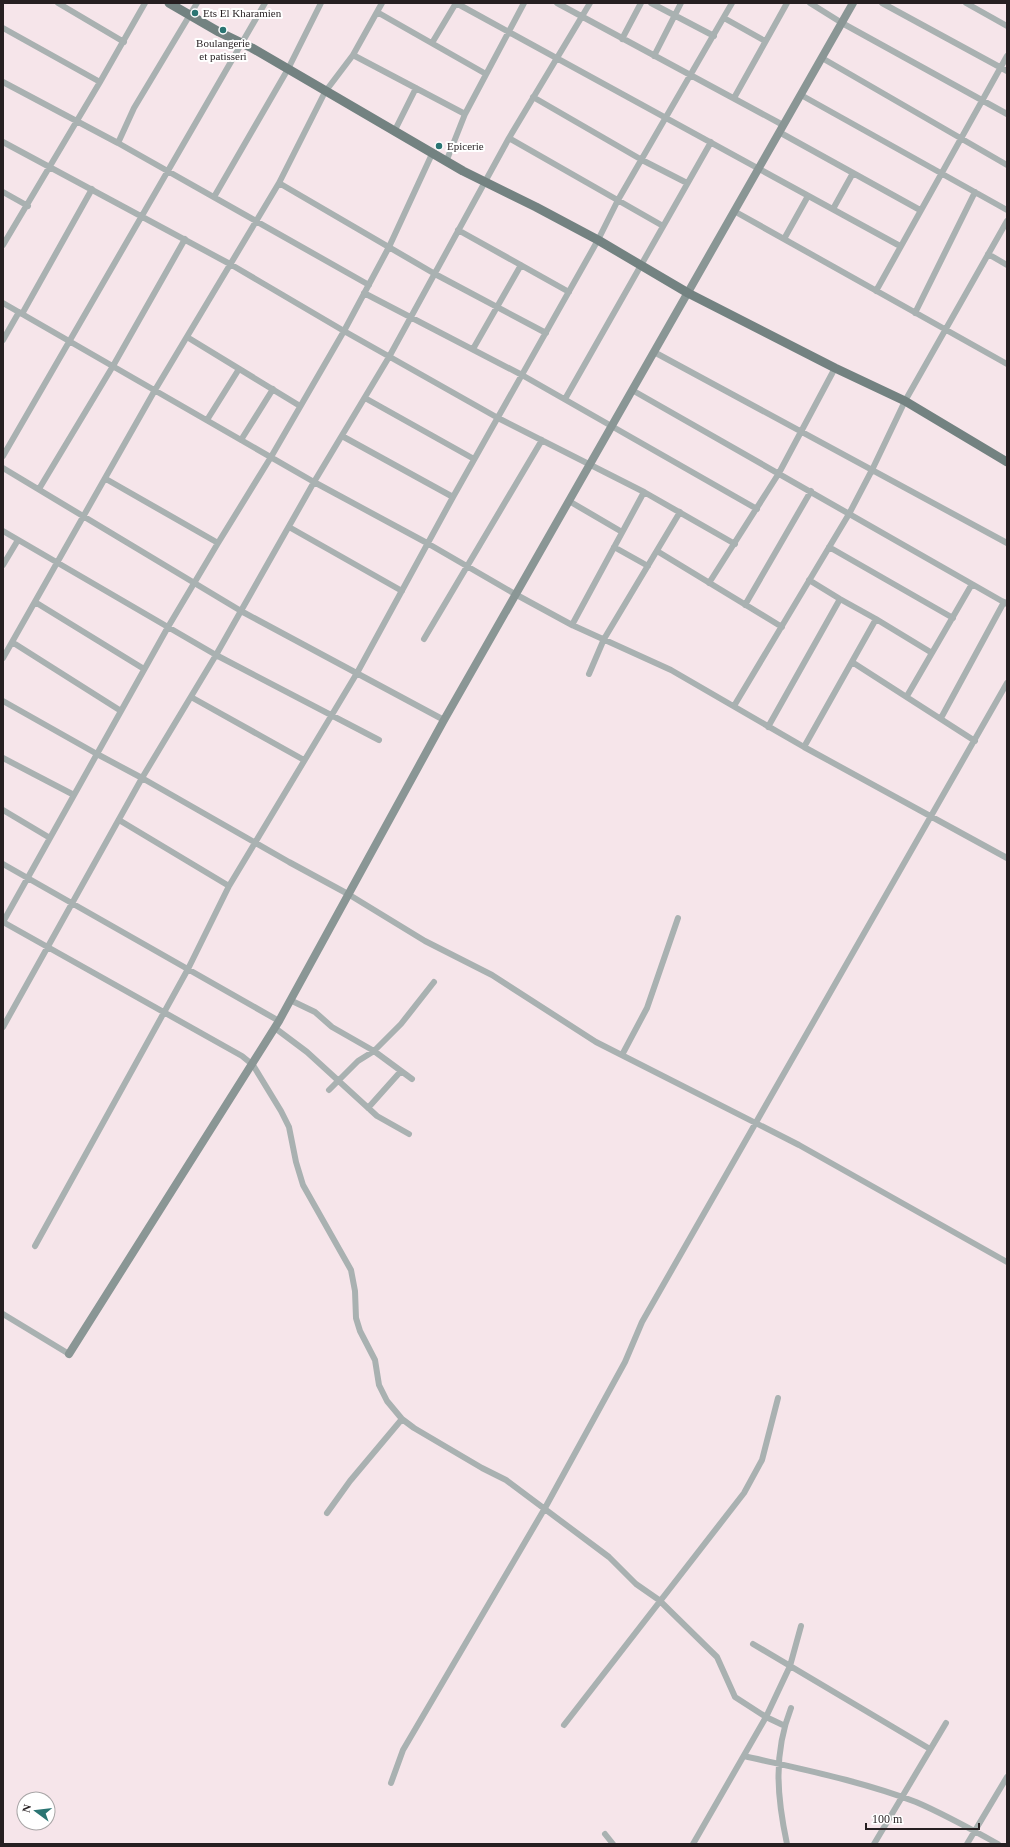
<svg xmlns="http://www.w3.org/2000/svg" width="1010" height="1847" viewBox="0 0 1010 1847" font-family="Georgia,serif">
	<rect width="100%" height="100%" fill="#f6e5ea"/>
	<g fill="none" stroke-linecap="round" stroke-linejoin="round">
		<path stroke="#a9b1b1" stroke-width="6" d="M58 3 124 42
			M456 3 900 246
			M557 3 783 125
			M651 3 714 36
			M810 3 842 23 1007 114
			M882 3 1007 71
			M966 3 1007 26
			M377 12 486 74
			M724 18 765 41
			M3 28 100 82
			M622 39 641 3
			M432 43 456 3
			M353 55 465 114
			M654 56 681 3
			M822 58 1007 165
			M3 82 118 143 369 285
			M801 95 1007 210
			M533 97 642 160 687 183
			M734 98 787 3
			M394 132 416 88
			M779 132 920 210
			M509 138 663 226
			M3 142 230 264 344 331 498 418 644 492 735 544
			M118 143 134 108 197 3
			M446 162 465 114 524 3
			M279 183 435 274 546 333
			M3 192 28 206
			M214 197 288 69 321 3
			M833 209 853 173
			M734 211 1007 364
			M458 230 569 292
			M784 239 808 196
			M3 245 100 82 145 3
			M988 254 1007 265
			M876 291 1007 56
			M364 293 522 375 757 509
			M3 303 314 482 427 543 515 594 572 625 671 670 804 747 1007 858
			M915 313 975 192
			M22 314 92 189
			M187 337 300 406
			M3 340 19 312
			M473 349 521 265
			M654 352 1007 543
			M632 390 1007 604
			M365 398 474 459
			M565 399 711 142
			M207 420 239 369
			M342 436 453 497
			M241 440 273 389
			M3 456 265 3
			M3 468 241 611 444 720
			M106 479 218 543
			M39 489 113 366 185 239
			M569 501 622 532
			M289 527 402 591
			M3 531 216 655 379 740
			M614 547 648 566
			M829 547 953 618
			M657 551 782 627
			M3 565 18 540
			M709 583 779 473 835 368
			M35 602 144 669
			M745 605 811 491
			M876 619 932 653
			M572 625 644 492
			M424 639 542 440
			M12 642 121 711
			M3 658 155 390 279 183 325 92 353 55 382 3
			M852 662 975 741
			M589 674 604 639 680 512
			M907 696 972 584
			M191 697 304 760
			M3 701 97 754 142 778 289 862 348 894 425 941 492 975 596 1042 799 1145 1007 1262
			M734 706 849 514 872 470 905 401 1007 221
			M941 718 1004 602
			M768 727 840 599
			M804 747 876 619 840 599 809 580
			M3 758 74 795
			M3 810 50 838
			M119 820 229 886
			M3 864 279 1021
			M3 922 242 1056 253 1065 281 1111 289 1127 296 1162 303 1185 351 1270 355 1291 356 1318 360 1331 375 1360 379 1385 387 1401 402 1419 414 1428 482 1468 506 1480 609 1557 636 1584 659 1600 717 1657 735 1697 766 1717 785 1726
			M3 922 168 627 218 543 271 457 344 331 389 247 432 154
			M290 1000 315 1012 332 1027 374 1051 412 1079
			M3 1027 142 778 216 655 314 482 389 357 509 138 590 3
			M275 1028 307 1052 377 1116 409 1134
			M622 1055 647 1008 678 918
			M329 1090 358 1061 374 1051 401 1024 434 982
			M368 1108 401 1071
			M35 1246 188 969 229 886 357 673 453 497 598 240 618 200 732 3
			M3 1314 69 1354
			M327 1513 350 1481 402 1419
			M753 1644 930 1749
			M564 1725 744 1493 762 1460 778 1398
			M744 1756C800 1769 862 1781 916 1802 944 1814 971 1829 998 1844
			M391 1783 403 1750 545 1508 625 1362 642 1322 1007 683
			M605 1834 613 1844
			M693 1844 766 1717 790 1666 801 1626
			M787 1844C777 1797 773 1754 791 1708
			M874 1844 946 1723
			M967 1844 1007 1777"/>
		<path stroke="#8a9695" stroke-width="8" d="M69 1354 279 1021 444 720 853 3"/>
		<path stroke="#738281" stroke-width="9" d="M169 3 219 32 252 48 463 171 536 207 598 240 688 293 835 368 905 401 1007 462"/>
	</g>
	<g fill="#2b7573" stroke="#fff" stroke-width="1.5">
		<circle cx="195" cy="13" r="4"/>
		<circle cx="223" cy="30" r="4"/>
		<circle cx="439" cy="146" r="4"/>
	</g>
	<g text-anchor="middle" stroke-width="4" stroke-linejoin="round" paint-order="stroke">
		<g font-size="11" fill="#261f21" stroke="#fff" text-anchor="start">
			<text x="203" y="17">Ets El Kharamien</text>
			<text x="223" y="47" text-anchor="middle">Boulangerie<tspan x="223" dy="13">et patisseri</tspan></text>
			<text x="447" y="150">Epicerie</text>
		</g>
	</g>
	<rect width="1010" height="1847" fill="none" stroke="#261f21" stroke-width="8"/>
	<g transform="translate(36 1811) rotate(285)"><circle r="19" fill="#ffffff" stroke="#a8a5a6"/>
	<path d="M0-3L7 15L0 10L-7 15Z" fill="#2b7573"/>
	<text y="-6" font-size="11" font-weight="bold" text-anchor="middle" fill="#261f21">N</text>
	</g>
	<path d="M866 1823v6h113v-6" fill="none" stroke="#261f21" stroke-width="2"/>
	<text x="872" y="1823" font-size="12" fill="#261f21" stroke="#ffffff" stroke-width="3" paint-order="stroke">100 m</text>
</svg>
